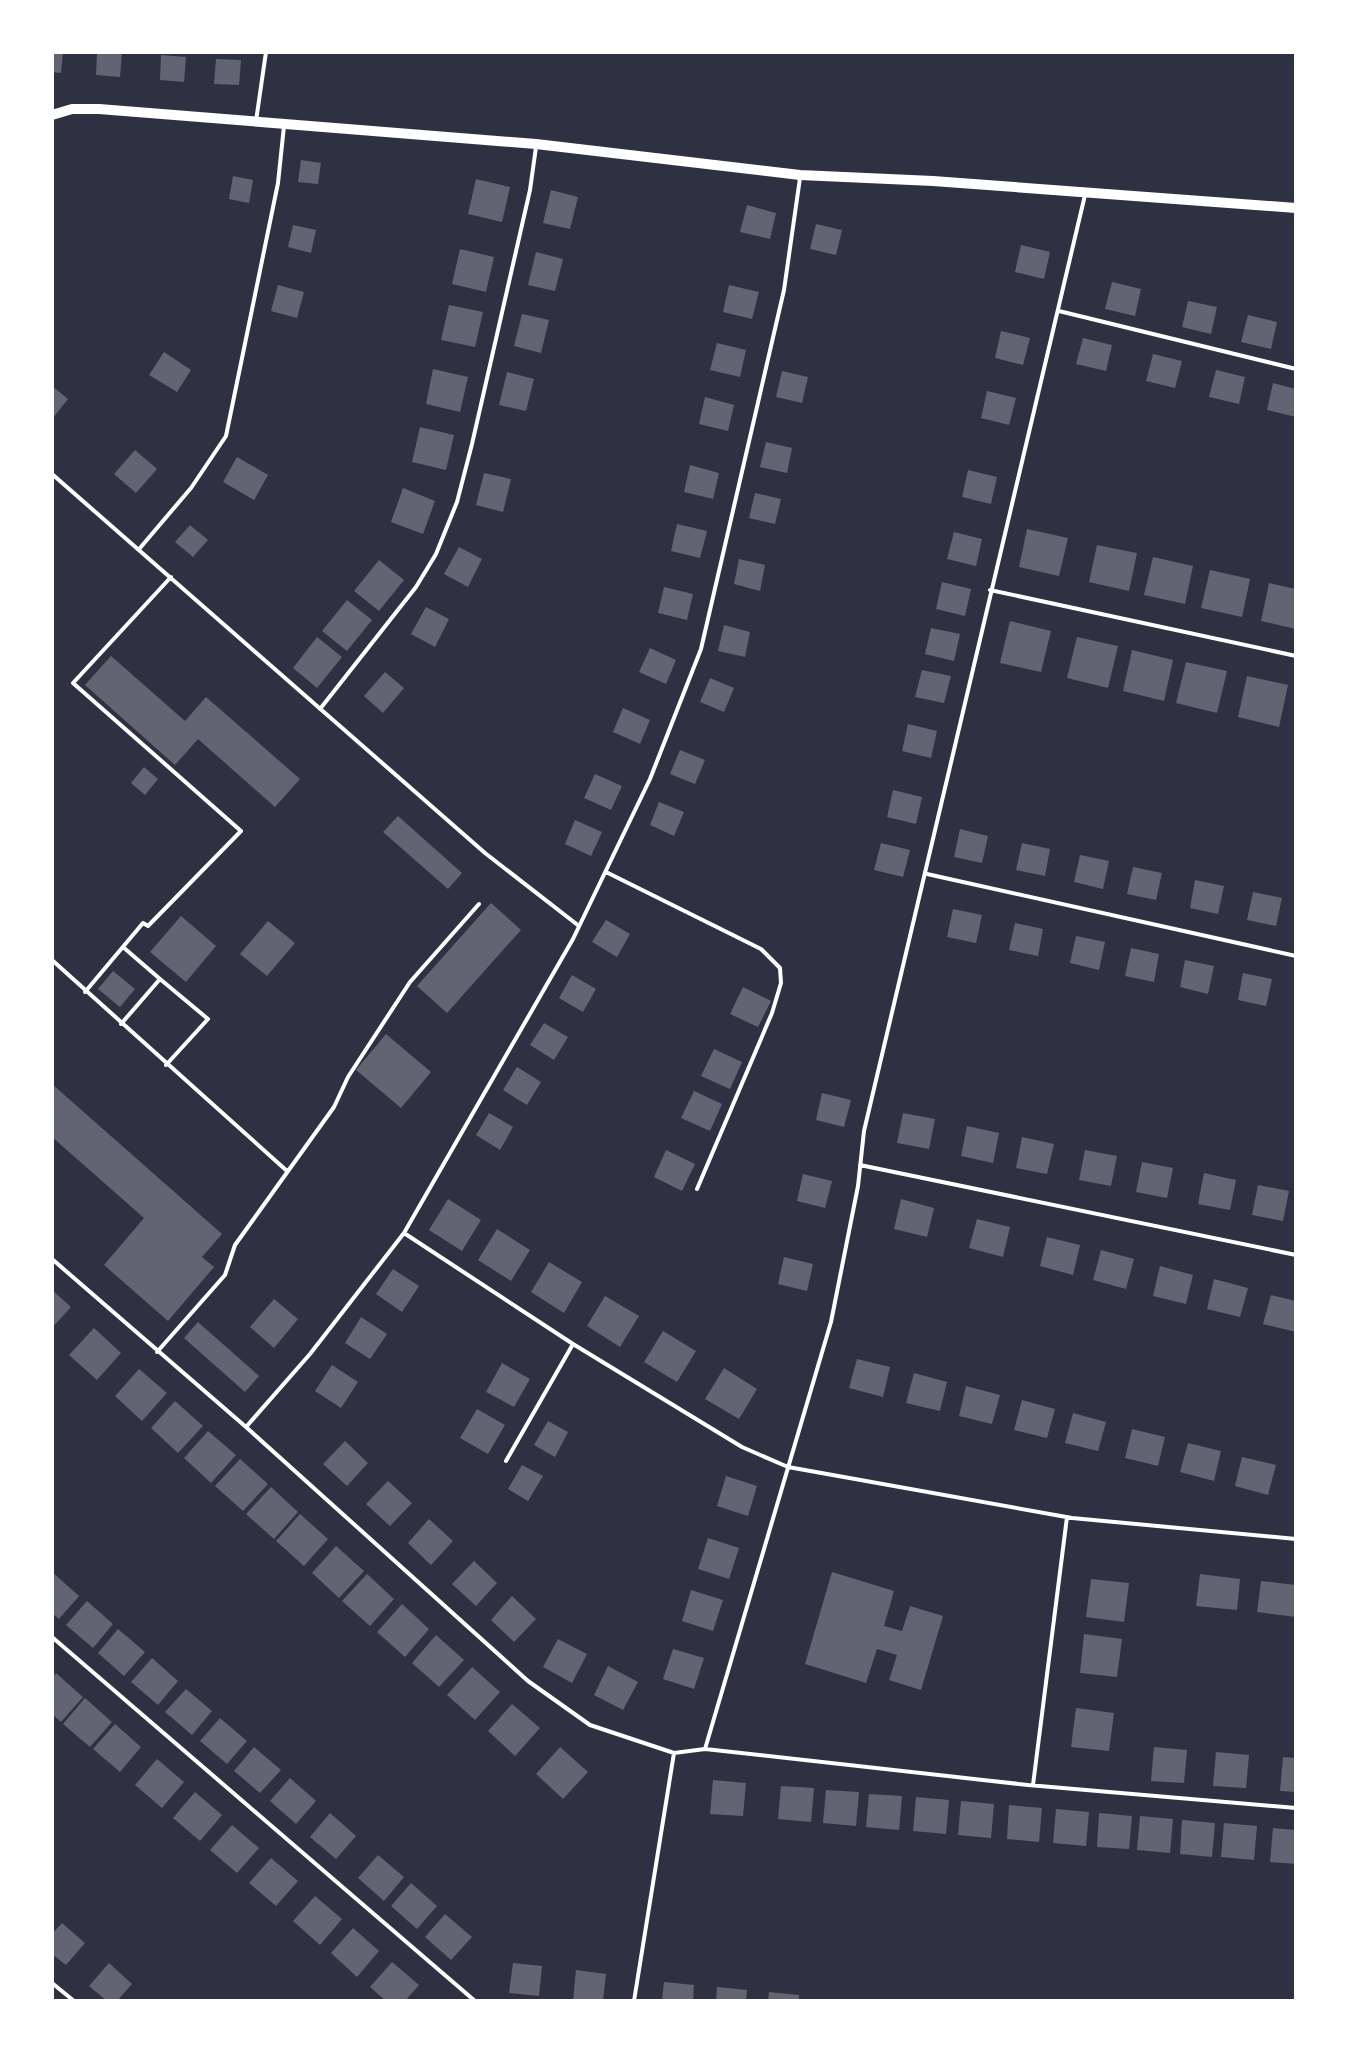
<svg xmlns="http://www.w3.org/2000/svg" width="1348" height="2053" viewBox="0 0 1348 2053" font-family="'DejaVu Sans',sans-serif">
	<rect width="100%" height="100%" fill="#2d3142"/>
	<path fill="#626471" d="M52 52H63L61 73 52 72Z
		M97 52H122L120 77 96 75Z
		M161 55 186 57 184 82 160 80Z
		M216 59 241 60 239 85 214 84Z
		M301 160 321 163 318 184 298 182Z
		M233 176 253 180 249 203 229 199Z
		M476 179 510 187 502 222 468 214Z
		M551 190 578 197 570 229 543 223Z
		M747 205 776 213 770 239 740 232Z
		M816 224 842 230 836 255 810 249Z
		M293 225 316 230 311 253 288 247Z
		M1021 245 1050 252 1044 279 1015 272Z
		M460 249 494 257 486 292 452 284Z
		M536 252 563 259 555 291 528 285Z
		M1112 282 1141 289 1135 316 1105 309Z
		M278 285 304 292 297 318 271 311Z
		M729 285 759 292 752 319 723 312Z
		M1188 301 1217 307 1211 334 1182 327Z
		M449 305 483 312 475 347 441 340Z
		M522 314 549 320 541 353 514 346Z
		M1248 315 1277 322 1271 349 1241 342Z
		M1001 331 1030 338 1023 365 995 358Z
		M1083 338 1112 345 1106 371 1076 364Z
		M717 343 746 350 740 377 710 370Z
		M164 352 191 370 177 392 149 375Z
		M1153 354 1182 361 1175 388 1146 381Z
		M433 369 468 377 460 412 426 404Z
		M1216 370 1245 377 1239 404 1209 397Z
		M782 371 808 377 802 403 776 397Z
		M507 372 534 379 526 411 499 405Z
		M1273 383 1296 389V417L1267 410Z
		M52 386 68 399 52 419Z
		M987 391 1016 398 1009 425 981 418Z
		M705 397 734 405 728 431 699 424Z
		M420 427 454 435 446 470 412 462Z
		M766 442 792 448 787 473 760 467Z
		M135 450 157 469 136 493 114 474Z
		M237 457 268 475 254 500 223 482Z
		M690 465 719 473 713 499 684 492Z
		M968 470 997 477 991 504 962 497Z
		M484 473 511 479 503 512 476 505Z
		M403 488 435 501 423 534 391 522Z
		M755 493 781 499 775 524 749 518Z
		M677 524 707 531 700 558 671 551Z
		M190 525 208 540 193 557 175 542Z
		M1027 529 1068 538 1059 576 1019 567Z
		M954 532 982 539 976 566 947 559Z
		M1097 545 1137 553 1129 591 1089 582Z
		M459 547 482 559 468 587 444 574Z
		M1153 557 1193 566 1185 604 1144 595Z
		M739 559 765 565 760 591 734 584Z
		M379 560 404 580 379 611 354 591Z
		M1210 570 1250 579 1242 617 1201 608Z
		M942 582 971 589 965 616 936 609Z
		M1269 583 1296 589V629L1261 621Z
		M664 587 693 594 687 620 658 613Z
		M347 600 372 620 347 651 322 631Z
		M426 607 449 619 435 647 411 634Z
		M1010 621 1051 631 1041 672 1000 663Z
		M724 625 750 632 745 657 718 651Z
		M931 628 960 634 954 661 925 654Z
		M317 637 342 657 317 688 293 668Z
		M1077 637 1118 646 1108 688 1067 678Z
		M650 648 676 660 666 684 639 672Z
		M1132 650 1173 660 1164 701 1123 691Z
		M111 656 185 721 206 697 300 779 275 807 198 739 175 765 85 685Z
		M1186 662 1227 671 1217 713 1176 703Z
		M922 670 951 676 944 703 915 697Z
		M385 672 404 688 383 713 364 696Z
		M1247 676 1288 685 1279 727 1238 717Z
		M710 678 734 688 724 712 700 702Z
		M623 708 650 720 640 744 613 732Z
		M908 724 937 731 931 758 902 751Z
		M680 750 705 760 695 784 670 774Z
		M144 767 158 779 145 795 131 783Z
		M595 774 622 786 611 810 584 798Z
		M893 790 922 797 916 824 887 817Z
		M659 802 684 812 674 836 650 825Z
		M398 816 462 873 448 889 383 832Z
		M575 820 602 832 591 856 565 844Z
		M960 829 988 836 982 863 954 857Z
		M881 843 910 850 903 877 874 870Z
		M1022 843 1050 849 1045 876 1016 870Z
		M1080 855 1109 861 1103 889 1074 882Z
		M1133 867 1162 873 1156 900 1127 894Z
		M1195 880 1224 886 1218 914 1190 908Z
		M1253 892 1282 898 1276 926 1247 920Z
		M491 903 521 930 447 1013 417 986Z
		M953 909 982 915 976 943 947 937Z
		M181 916 216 946 186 982 150 952Z
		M606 920 630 934 617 957 592 942Z
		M268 921 295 943 267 976 240 954Z
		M1015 923 1043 929 1038 956 1009 950Z
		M1076 936 1105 942 1099 970 1070 963Z
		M1131 948 1159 954 1154 982 1125 976Z
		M1185 960 1214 966 1208 994 1180 987Z
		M113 971 135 989 120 1007 98 989Z
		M1243 973 1272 979 1266 1006 1238 1000Z
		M572 975 596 989 583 1012 559 998Z
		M743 987 771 1001 758 1027 730 1014Z
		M544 1023 568 1037 554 1060 530 1045Z
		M386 1034 431 1072 401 1108 356 1070Z
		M714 1049 742 1062 730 1089 701 1076Z
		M517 1067 541 1082 527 1105 503 1090Z
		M52 1084 222 1234 202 1257 214 1267 168 1321 104 1265 144 1218 52 1137Z
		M694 1091 722 1104 710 1131 681 1118Z
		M822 1093 851 1100 844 1127 816 1120Z
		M489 1113 513 1127 500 1150 476 1135Z
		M903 1113 935 1119 929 1149 897 1143Z
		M967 1126 999 1133 993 1163 961 1156Z
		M1022 1137 1054 1144 1047 1174 1016 1168Z
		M666 1150 695 1164 682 1191 654 1177Z
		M1085 1150 1117 1156 1111 1186 1079 1180Z
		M1142 1162 1173 1168 1167 1198 1136 1192Z
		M1204 1173 1236 1180 1230 1210 1198 1204Z
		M803 1174 832 1181 825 1208 797 1201Z
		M1258 1185 1289 1191 1283 1221 1252 1215Z
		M448 1199 481 1220 462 1251 429 1230Z
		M901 1199 934 1208 927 1237 894 1229Z
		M977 1219 1010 1227 1003 1257 969 1248Z
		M497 1229 530 1250 511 1281 478 1260Z
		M1047 1237 1080 1245 1073 1275 1040 1266Z
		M1101 1250 1134 1259 1126 1289 1093 1280Z
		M784 1257 813 1264 807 1291 778 1284Z
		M549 1262 582 1282 564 1313 531 1292Z
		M1160 1266 1193 1275 1186 1304 1153 1296Z
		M393 1269 419 1286 402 1312 376 1294Z
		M1214 1279 1248 1288 1240 1317 1207 1309Z
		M52 1290 71 1307 52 1328Z
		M1271 1295 1296 1301V1332L1263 1324Z
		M605 1296 639 1316 620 1347 587 1326Z
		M274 1299 298 1319 274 1348 250 1327Z
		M361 1317 387 1334 370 1359 345 1343Z
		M198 1322 259 1376 245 1392 184 1338Z
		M94 1328 121 1353 97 1380 69 1355Z
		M663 1331 696 1351 677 1382 644 1362Z
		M857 1359 890 1367 883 1397 849 1388Z
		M502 1363 530 1379 514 1407 486 1392Z
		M332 1365 358 1382 341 1408 315 1391Z
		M724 1368 757 1389 739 1419 705 1399Z
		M139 1369 167 1393 142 1421 115 1396Z
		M914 1373 947 1382 940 1411 906 1403Z
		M966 1386 1000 1395 992 1424 959 1416Z
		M1022 1400 1055 1409 1047 1438 1014 1430Z
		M175 1401 203 1426 178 1453 151 1428Z
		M477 1409 505 1425 488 1454 460 1438Z
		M1073 1413 1106 1422 1098 1451 1065 1443Z
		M548 1421 568 1432 555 1457 534 1445Z
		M1132 1429 1165 1437 1158 1466 1125 1458Z
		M208 1431 236 1455 211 1483 184 1458Z
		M345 1441 368 1463 347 1486 323 1464Z
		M1188 1443 1221 1451 1214 1481 1180 1472Z
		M1242 1457 1276 1465 1268 1495 1235 1486Z
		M240 1459 268 1484 243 1511 215 1486Z
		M522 1465 543 1476 528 1501 508 1489Z
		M726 1476 757 1486 748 1516 717 1506Z
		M388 1481 412 1503 390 1526 366 1504Z
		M271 1487 298 1512 274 1539 246 1514Z
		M300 1514 328 1539 304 1566 276 1541Z
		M429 1519 453 1541 431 1565 408 1543Z
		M708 1538 739 1548 729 1579 698 1569Z
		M336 1546 364 1571 339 1598 312 1573Z
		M474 1561 497 1583 476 1606 452 1584Z
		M52 1572 79 1596 59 1619 52 1613Z
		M832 1572 894 1591 884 1626 902 1631 910 1606 943 1616 921 1690 889 1680 897 1655 877 1649 866 1683 805 1664Z
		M367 1574 394 1599 370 1626 342 1601Z
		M1200 1574 1240 1579 1237 1610 1196 1606Z
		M1091 1579 1129 1583 1124 1622 1086 1617Z
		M1261 1581 1296 1585V1617L1257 1612Z
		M691 1590 723 1600 713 1631 682 1621Z
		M512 1596 536 1619 514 1642 491 1620Z
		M87 1601 113 1624 93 1648 66 1625Z
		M402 1604 429 1629 405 1657 377 1632Z
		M118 1629 145 1652 124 1676 98 1653Z
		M1084 1634 1122 1639 1117 1677 1080 1673Z
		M436 1635 464 1660 439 1687 412 1663Z
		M558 1639 587 1654 572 1683 543 1667Z
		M673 1649 704 1658 694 1689 663 1679Z
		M152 1658 178 1681 158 1705 131 1682Z
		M608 1666 638 1682 623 1710 594 1695Z
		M472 1667 500 1692 475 1720 447 1695Z
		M56 1673 83 1697 61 1722 52 1714V1678Z
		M186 1689 212 1711 192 1735 165 1712Z
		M85 1698 112 1722 90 1747 63 1724Z
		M512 1704 540 1728 515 1756 488 1731Z
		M1076 1708 1114 1713 1109 1751 1071 1747Z
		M220 1718 247 1741 227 1764 200 1741Z
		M115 1724 141 1747 120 1772 93 1749Z
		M254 1747 281 1770 260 1793 234 1771Z
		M560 1747 588 1772 563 1799 536 1774Z
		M1154 1747 1187 1750 1184 1783 1151 1781Z
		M1216 1752 1249 1755 1246 1788 1213 1786Z
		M1283 1757 1296 1758V1792L1280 1791Z
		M157 1759 184 1782 162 1808 135 1785Z
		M290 1778 316 1801 296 1824 270 1801Z
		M713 1780 746 1783 743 1816 710 1814Z
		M781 1786 814 1788 811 1822 778 1819Z
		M826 1790 859 1792 856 1826 823 1823Z
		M195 1792 222 1815 200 1841 173 1818Z
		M869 1794 902 1796 899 1830 866 1827Z
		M916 1797 949 1800 946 1834 913 1831Z
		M961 1801 994 1804 991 1838 958 1835Z
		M1009 1805 1042 1808 1039 1842 1007 1839Z
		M1056 1809 1089 1812 1086 1846 1053 1843Z
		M330 1813 356 1836 336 1859 310 1837Z
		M1099 1813 1132 1816 1129 1849 1097 1847Z
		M1140 1816 1173 1819 1170 1853 1137 1850Z
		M1182 1820 1215 1823 1212 1857 1180 1854Z
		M1224 1823 1257 1826 1254 1860 1221 1857Z
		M232 1825 259 1848 237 1873 210 1850Z
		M1273 1828 1296 1830V1864L1270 1862Z
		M378 1855 404 1877 384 1901 358 1878Z
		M271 1858 298 1881 276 1906 249 1883Z
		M411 1883 437 1906 417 1929 391 1906Z
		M315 1896 342 1919 320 1945 293 1921Z
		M445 1914 472 1937 451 1960 425 1937Z
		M62 1923 85 1943 66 1965 52 1954V1934Z
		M353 1928 379 1951 357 1977 331 1953Z
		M392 1962 419 1985 405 2001H386L370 1987Z
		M109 1963 132 1984 117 2001H107L89 1986Z
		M513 1963 542 1966 539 1996 509 1993Z
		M576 1970 606 1974 603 2001 573 2000Z
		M664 1982 694 1985 693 2001H662Z
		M717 1987 747 1990 746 2001H716Z
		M769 1992 799 1995V2001H768Z"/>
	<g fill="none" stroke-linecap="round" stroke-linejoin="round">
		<path stroke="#fff" stroke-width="4" d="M256 121 266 52
			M1059 311 1296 369
			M52 474 485 853 579 926
			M140 548 191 488 226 436 278 183 284 126
			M990 590 1296 656
			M320 709 416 587 436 554 457 502 472 444 530 190 536 147
			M606 872 761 949 780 968 781 983 772 1013 697 1189
			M927 874 1296 956
			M52 960 287 1171
			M160 979 208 1019 166 1065
			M85 992 143 923 148 926 241 831 73 683 171 577
			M121 1024 160 979 123 947
			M860 1165 1296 1255
			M404 1233 573 1344 742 1447 788 1467 1072 1518 1296 1539
			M52 1259 246 1427 528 1681 590 1725 674 1753 705 1749 1028 1785 1296 1808
			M157 1352 225 1275 235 1245 334 1107 348 1077 410 982 479 904
			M246 1427 310 1354 404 1233 573 939 650 779 701 649 784 290 800 178
			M506 1461 573 1344
			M52 1637 475 2001
			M705 1749 831 1322 858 1186 864 1131 1085 195
			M1033 1785 1067 1517
			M52 1983 74 2001
			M634 2001 674 1753"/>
		<path stroke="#fff" stroke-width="10" d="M52 115 72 109H99L536 144 800 175 933 181 1296 208"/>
	</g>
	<rect width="1348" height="2053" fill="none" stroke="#ffffff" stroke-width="108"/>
</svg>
